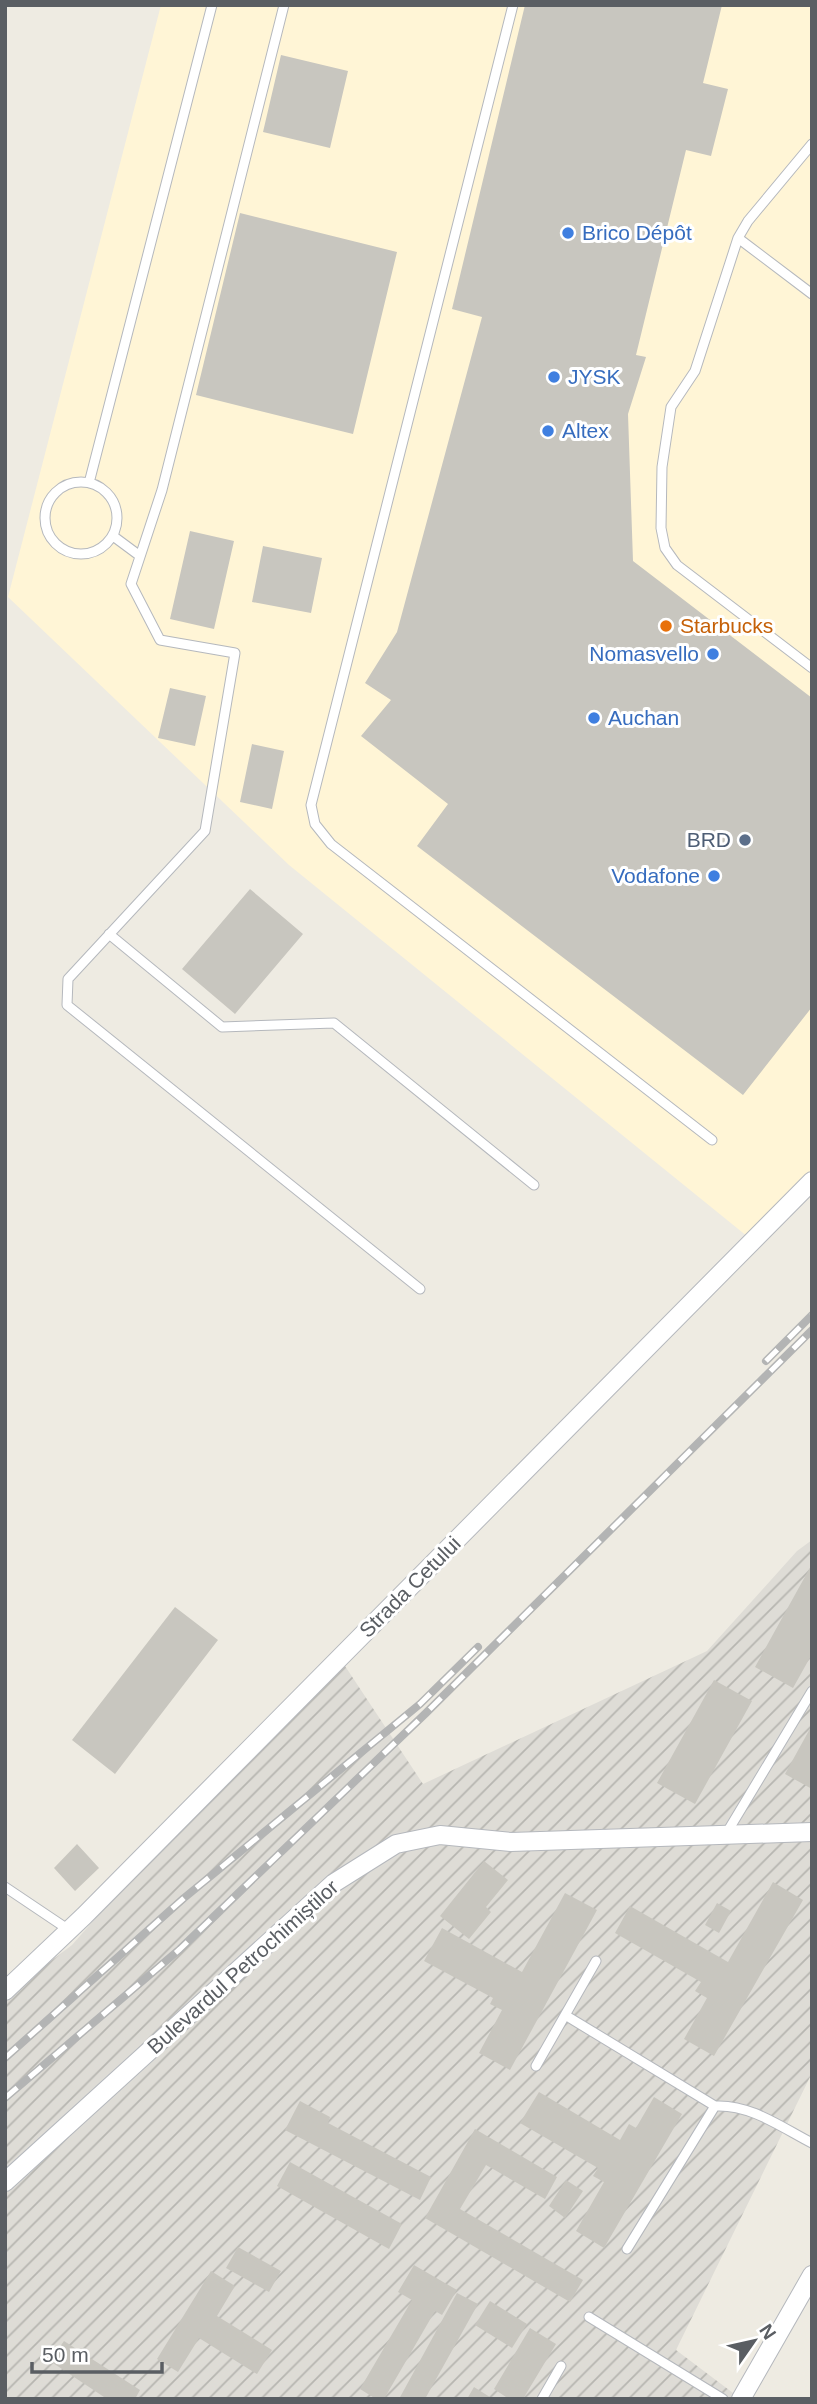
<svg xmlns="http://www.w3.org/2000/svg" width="817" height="2404" viewBox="0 0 817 2404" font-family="Arial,sans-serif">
	<defs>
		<pattern id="industrial-furrows" width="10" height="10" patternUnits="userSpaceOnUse" patternTransform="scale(1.75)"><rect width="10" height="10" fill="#dedcd6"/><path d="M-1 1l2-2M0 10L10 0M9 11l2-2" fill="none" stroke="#b7b6b1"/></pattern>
	</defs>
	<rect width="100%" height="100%" fill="#eeebe2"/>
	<path fill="#fff5d6" d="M161 5H812V1181L753 1241 289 865 8 597Z"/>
	<path fill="url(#industrial-furrows)" d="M812 1540V2073L676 2350 741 2399H5V1996L72 1945 196 1804 345 1666 423 1784 707 1651 797 1551Z"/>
	<path fill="#c8c6bf" d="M525 5H722L703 83 728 89 711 156 686 150 636 355 646 357 628 414 633 561 812 698V1007L743 1095 417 846 448 804 361 736 391 700 365 683 397 632 482 317 452 309Z
		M281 55 348 71 330 148 263 132Z
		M240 213 397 252 353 434 196 395Z
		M190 531 234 541 214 629 170 619Z
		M263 546 322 558 311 613 252 602Z
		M170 688 206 696 195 746 158 738Z
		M252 744 284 751 272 809 240 802Z
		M250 889 303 934 235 1014 182 969Z
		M812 1564V1654L793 1688 755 1667Z
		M175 1607 218 1640 115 1774 72 1740Z
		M714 1680 752 1701 695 1804 657 1783Z
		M812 1725V1789L785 1774Z
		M77 1844 99 1868 75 1891 54 1868Z
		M484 1861 508 1880 486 1907 491 1912 469 1939 440 1916Z
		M773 1882 803 1900 714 2056 684 2039 707 1998 695 1991 701 1982 615 1933 630 1906 728 1962Z
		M565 1893 597 1910 510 2070 479 2053 502 2010 490 2004 493 1998 424 1961 442 1928 522 1972Z
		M717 1903 731 1911 719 1933 705 1925Z
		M539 2092 620 2140 629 2124 636 2128 654 2097 682 2114 604 2248 576 2231 604 2182 593 2176 598 2168 520 2123Z
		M300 2101 330 2117 328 2123 431 2177 420 2200 285 2130Z
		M475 2129 557 2177 545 2199 486 2165 460 2209 583 2280 570 2302 425 2218Z
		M290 2162 402 2224 389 2249 277 2186Z
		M566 2180 583 2191 565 2218 549 2206Z
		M238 2247 281 2271 269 2292 226 2268Z
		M414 2265 457 2290 442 2315 435 2311 384 2399H376L360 2389 412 2300 398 2292Z
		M211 2271 235 2286 217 2316 272 2350 257 2374 199 2338 178 2372 157 2359Z
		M457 2293 478 2304 425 2399H399Z
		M490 2301 527 2324 512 2348 475 2325Z
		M530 2328 556 2344 523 2399H509L494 2389Z
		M64 2341 140 2390 135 2399H107L50 2361Z
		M474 2387 493 2399H467Z"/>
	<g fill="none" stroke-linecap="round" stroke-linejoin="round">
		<g stroke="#b5b8bd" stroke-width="11">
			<path id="lane" d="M284 5 162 490 131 584 160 640 235 653 205 831 68 979 67 1005 420 1289
				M513 5 311 805 315 824 331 844 712 1140
				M812 144 748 221 738 238 695 371 671 407 662 467 661 528 665 548 677 565 812 668
				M738 238 812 294
				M45 518a36 36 0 1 1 72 0a36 36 0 1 1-72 0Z
				M89 483 212 5
				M113 536 140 556
				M109 934 222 1027 334 1023 534 1185
				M726 1834 812 1691
				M5 1887 69 1930
				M565 2015 715 2106
				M536 2066 596 1961
				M627 2249 715 2106C750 2104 781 2127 812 2143
				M589 2317 723 2399
				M542 2399 561 2366"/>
		</g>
		<g stroke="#b5b8bd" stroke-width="20">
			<path id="street" d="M5 1991 84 1916 812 1181
				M5 2182 334 1883 396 1844 440 1835 511 1842 812 1832
				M741 2399 812 2275"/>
		</g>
		<use href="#lane" stroke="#fff" stroke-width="9"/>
		<use href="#street" stroke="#fff" stroke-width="18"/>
		<g stroke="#b3b4b4" stroke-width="8">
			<path id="rail" d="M766 1361 812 1315
				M5 2058 184 1898 420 1704 478 1647
				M5 2098 180 1949 426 1713 812 1330"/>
		</g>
		<use href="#rail" stroke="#fff" stroke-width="5" stroke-dasharray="16" stroke-linecap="butt"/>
	</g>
	<g fill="#3f7fe0" stroke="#fff" stroke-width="2.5">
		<circle cx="568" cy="233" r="7"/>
		<circle cx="554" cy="377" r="7"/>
		<circle cx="548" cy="431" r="7"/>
		<circle cx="713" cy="654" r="7"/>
		<circle cx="594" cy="718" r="7"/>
		<circle cx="714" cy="876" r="7"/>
	</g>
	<circle fill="#e8710a" stroke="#fff" stroke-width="2.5" cx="666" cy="626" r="7"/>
	<circle fill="#5c6f8a" stroke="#fff" stroke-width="2.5" cx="745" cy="840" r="7"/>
	<g text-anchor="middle" stroke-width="6" stroke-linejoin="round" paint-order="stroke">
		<g font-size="21" fill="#366cbe" stroke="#fff" text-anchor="start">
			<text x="582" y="240">Brico Dépôt</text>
			<text x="568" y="384">JYSK</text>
			<text x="562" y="438">Altex</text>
			<text x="699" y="661" text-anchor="end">Nomasvello</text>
			<text x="608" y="725">Auchan</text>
			<text x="700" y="883" text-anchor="end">Vodafone</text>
		</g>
		<g font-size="21" fill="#c56008" stroke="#fff" text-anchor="start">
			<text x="680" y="633">Starbucks</text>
		</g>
		<g font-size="21" fill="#4e5e75" stroke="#fff" text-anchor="end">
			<text x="731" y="847">BRD</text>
		</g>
		<g font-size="21" fill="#5a5e63" stroke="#fff">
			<text transform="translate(410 1587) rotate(-45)" y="7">Strada Cetului</text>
			<text transform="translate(243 1967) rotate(-42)" y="7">Bulevardul Petrochimiștilor</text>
		</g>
	</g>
	<rect width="817" height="2404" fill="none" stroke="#5a5e63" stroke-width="14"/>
	<g transform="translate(754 2341) rotate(56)" stroke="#ffffff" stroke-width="5" paint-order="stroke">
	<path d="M0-5L12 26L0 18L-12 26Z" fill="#5a5e63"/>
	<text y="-10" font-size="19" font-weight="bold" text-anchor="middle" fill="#5a5e63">N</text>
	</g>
	<path d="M32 2362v10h130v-10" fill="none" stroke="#5a5e63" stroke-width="3.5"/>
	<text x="42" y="2362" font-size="21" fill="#5a5e63" stroke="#ffffff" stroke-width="5" paint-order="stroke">50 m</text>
</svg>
